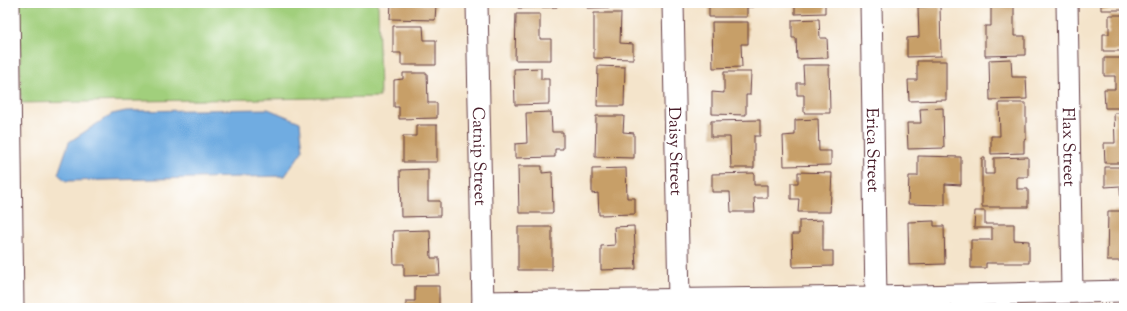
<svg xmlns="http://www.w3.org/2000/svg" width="1127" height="311" viewBox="0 0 1127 311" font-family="'Sorts Mill Goudy',serif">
	<rect width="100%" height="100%" fill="#fff"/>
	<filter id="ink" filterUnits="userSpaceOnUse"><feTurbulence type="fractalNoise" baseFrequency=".025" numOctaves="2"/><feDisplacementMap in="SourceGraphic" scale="8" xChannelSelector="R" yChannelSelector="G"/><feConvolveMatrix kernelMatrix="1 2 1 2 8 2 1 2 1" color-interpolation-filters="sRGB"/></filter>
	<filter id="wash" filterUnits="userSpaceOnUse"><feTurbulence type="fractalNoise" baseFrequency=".012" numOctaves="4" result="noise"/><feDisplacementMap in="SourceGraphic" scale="16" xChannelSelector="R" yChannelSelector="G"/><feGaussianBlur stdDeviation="0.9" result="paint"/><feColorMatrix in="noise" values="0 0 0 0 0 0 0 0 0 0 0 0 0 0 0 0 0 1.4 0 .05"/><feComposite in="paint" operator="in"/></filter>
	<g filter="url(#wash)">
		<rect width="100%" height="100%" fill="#f4e4cb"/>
		<path fill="#a1cf7c" stroke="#767754" d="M19 3H378L380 97 21 103Z"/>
		<path fill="#70ace1" stroke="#5d6686" d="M268 109 300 122 303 150 285 176 66 181 58 174 69 142 112 114 126 111Z"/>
		<g id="blocks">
			<path fill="#c79f67" d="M391 3 436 5 435 20 390 19Z
				M518 3H557V7L518 8Z
				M587 3H629L630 7 587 8Z
				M709 3H754V7H747V17H709Z
				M795 3H825V13L795 14Z
				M1101 3H1124V10H1101Z
				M1014 5V36H1025V55L985 56V26H991V6Z
				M940 6 941 56 907 57V38L919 37 918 7Z
				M594 13H621L620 43 633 44V59L594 58Z
				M516 14H540V39H551V60H515Z
				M1109 15H1124V51H1103V34H1109Z
				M819 19 820 38H827L828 58 797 59 796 38H792V20Z
				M712 22H748V44H741L742 67 713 68Z
				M393 26H423L424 40H436V65H401V53H393Z
				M1104 58H1124V108H1105L1104 89H1115V76H1104Z
				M1011 59 1012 77H1026L1027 99 990 100 989 60Z
				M917 61H946V100L909 101 908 80H917Z
				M803 65H829L830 113H804V95H797V83H804Z
				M598 66 625 67 624 106H597Z
				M541 68V79H549V104L515 105 514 69Z
				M724 72H751L750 95H746V115L712 114V92L724 93Z
				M403 73H427L428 103H437V118L399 119V107H394V80L403 79Z
				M999 103H1026V139L1024 140V153L991 154V136H1000Z
				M943 108 944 148 908 149 907 123H921L920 109Z
				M551 112 552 132H563V149H555V157L515 158V144L527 143 526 113Z
				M1114 113H1124V163H1105L1104 143H1115Z
				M596 116H624L623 132 634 133V158L595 157Z
				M818 119 819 151H831V165L784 166 783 136 795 135V120Z
				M760 120V136H754V168H731L730 137H711V121Z
				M416 125H437V162H403V136H416Z
				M918 156 961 157V185L945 184V205L908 204 909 176H918Z
				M1028 157V177H1017V189H1028V207H982V158H985V174H994V158Z
				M518 166H542V173L552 172 553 213H519Z
				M1105 167H1124V206H1121L1120 186 1105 187Z
				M626 168 627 198H635V214L599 215 598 193 592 194V169Z
				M428 169V201H440V216L401 217 400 170Z
				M798 172 832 173 830 212H798L799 199H791V183H798Z
				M754 173V185H767V198H754L755 212H731L730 192H712V174Z
				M975 211H985V224H1014V240L1029 241V263H986V268H971V240H992V228H974Z
				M1108 211H1124V261H1107Z
				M823 220V251H833V266L793 267 792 234H799V221Z
				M934 221V226H944L945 264 909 265 908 222Z
				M634 226 636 269 601 270V246L615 245 614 227Z
				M518 227H552V270H518Z
				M430 230 431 258H439L440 275 404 276V264H394L393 231Z
				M415 286H439V308H406V301H415Z"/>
		</g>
	</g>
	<g filter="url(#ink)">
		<use href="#blocks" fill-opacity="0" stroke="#643d43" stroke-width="1"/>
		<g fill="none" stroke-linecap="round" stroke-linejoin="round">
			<g stroke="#643d43" stroke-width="23">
				<g id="minor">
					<path d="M9 3 13 308"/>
					<path id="s1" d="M477 3 483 308"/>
					<path id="s2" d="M673 3 679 299"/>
					<path id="s3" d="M871 3 876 297"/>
					<path id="s4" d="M1067 3 1072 292"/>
					<path d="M483 302 876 297 1124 291"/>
				</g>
			</g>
			<use href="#minor" stroke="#fff" stroke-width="21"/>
		</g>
	</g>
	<g text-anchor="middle" stroke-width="3.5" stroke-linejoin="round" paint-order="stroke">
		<g font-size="17" fill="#4a1f2b" stroke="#fff">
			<text dy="6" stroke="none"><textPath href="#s4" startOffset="144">Flax Street</textPath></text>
			<text dy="6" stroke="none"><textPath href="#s3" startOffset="147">Erica Street</textPath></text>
			<text dy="6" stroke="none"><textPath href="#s2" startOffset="148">Daisy Street</textPath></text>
			<text dy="6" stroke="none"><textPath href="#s1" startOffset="153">Catnip Street</textPath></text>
		</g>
	</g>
	<rect width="1127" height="311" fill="none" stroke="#fff" stroke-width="16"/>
</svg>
